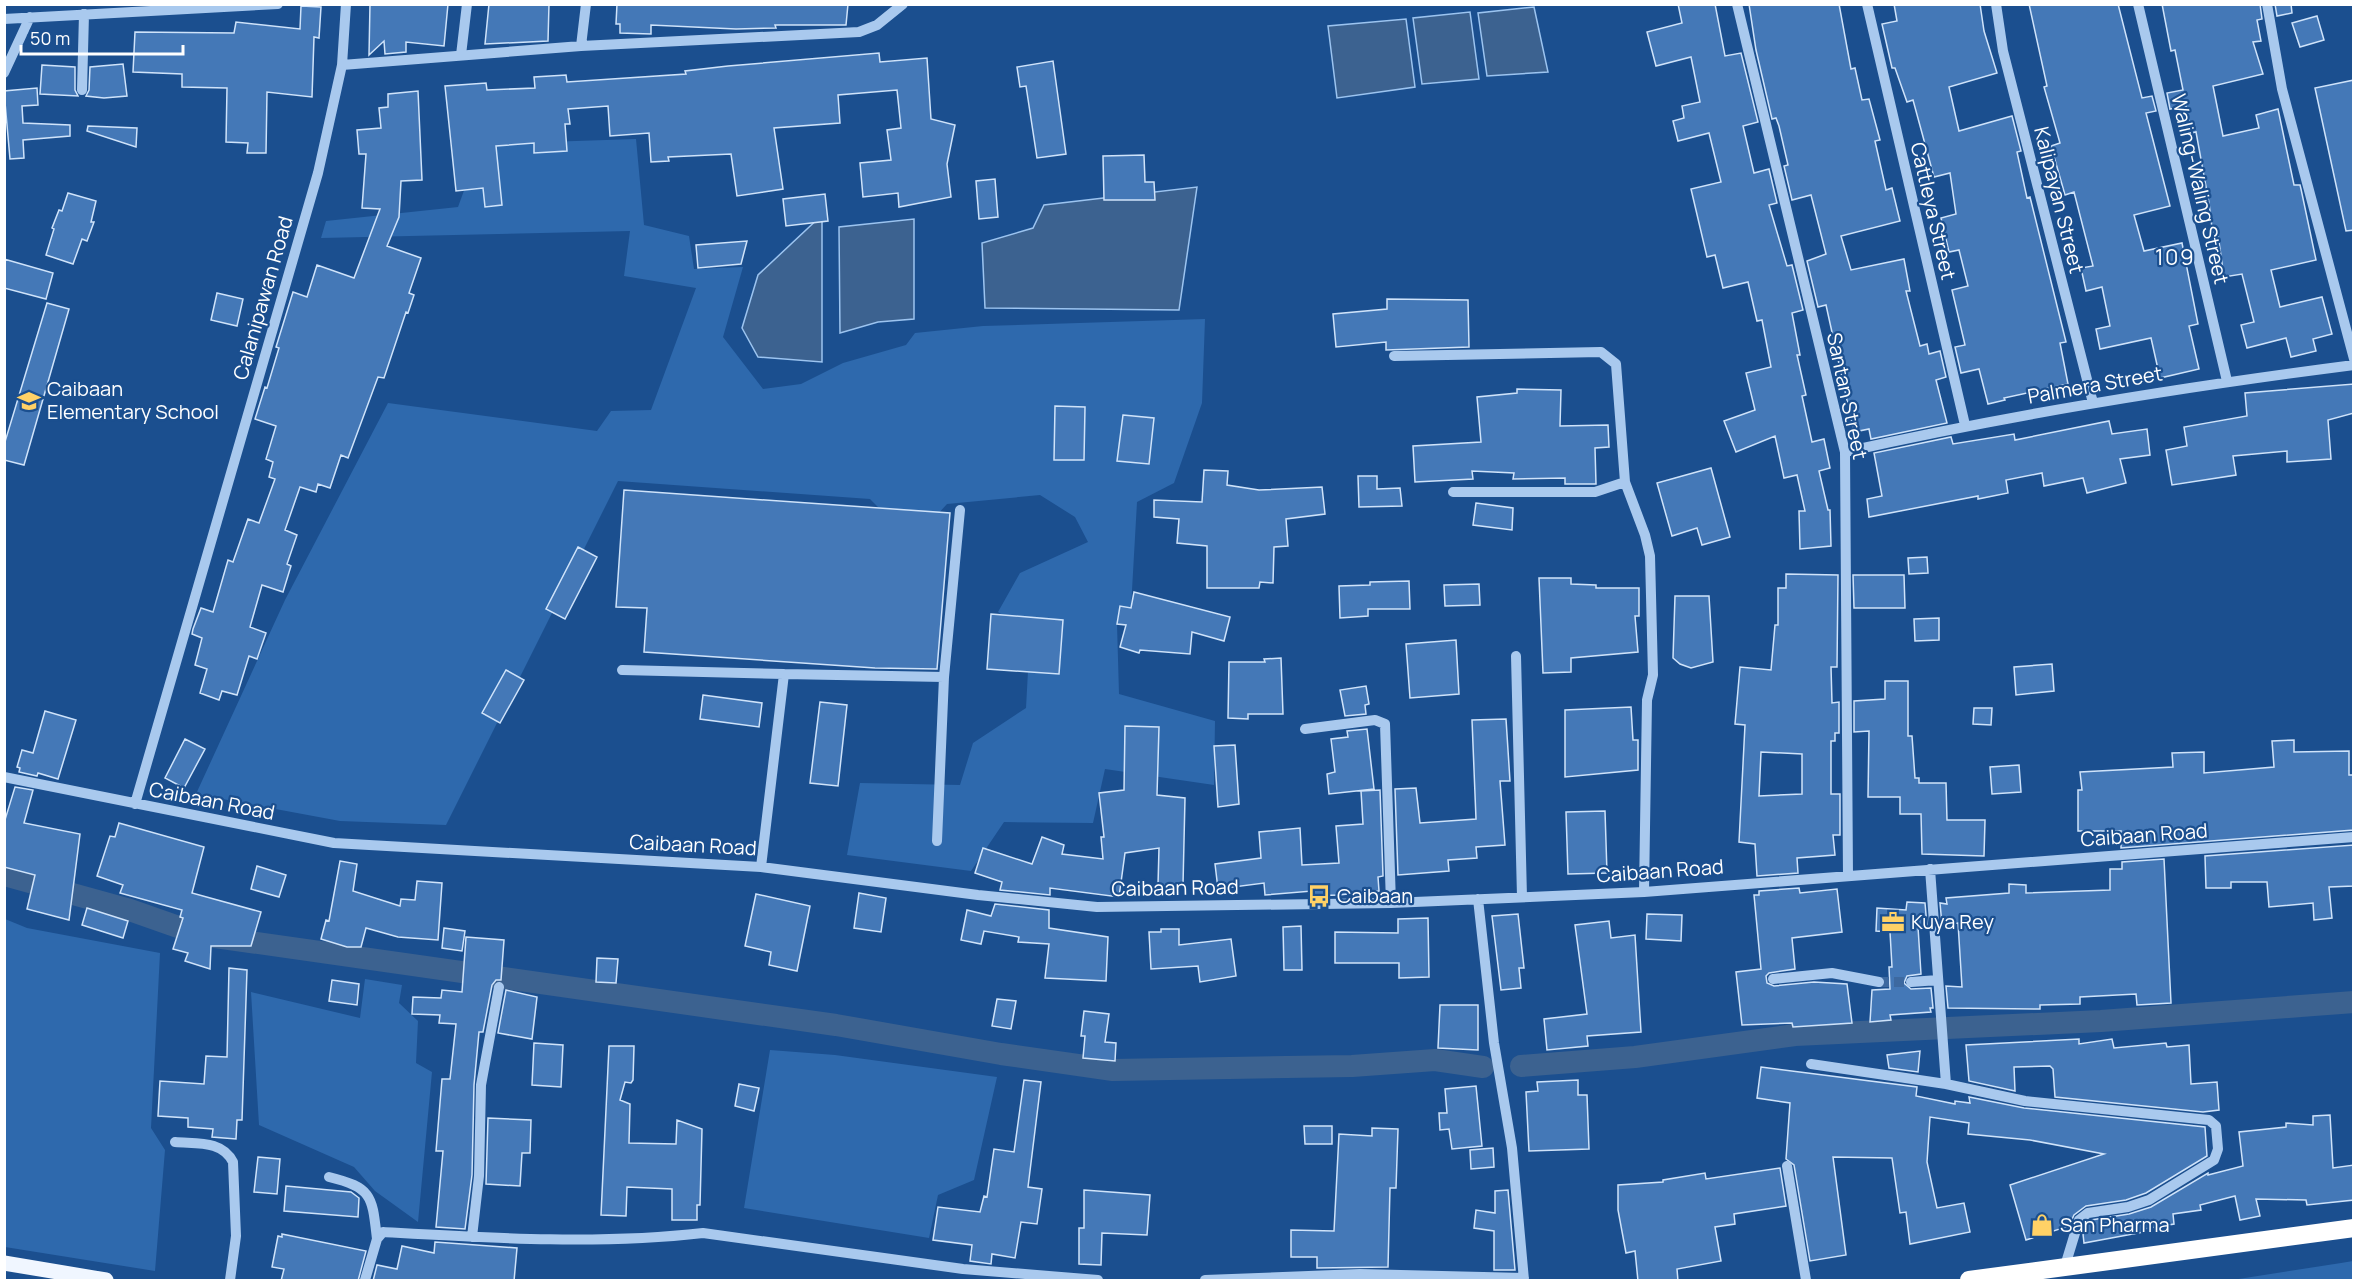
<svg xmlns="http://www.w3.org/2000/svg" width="2358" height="1285" viewBox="0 0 2358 1285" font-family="Manrope,sans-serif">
	<rect width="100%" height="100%" fill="#1b4f8f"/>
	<path fill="#2e69ad" d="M636 139 644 225 689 236 694 269 743 267 723 337 763 389 801 384 843 363 906 345 915 333 983 326 1205 319 1202 403 1174 483 1137 502 1131 608 1117 624 1119 694 1215 721 1214 785 1105 769 1093 823 1004 822 971 871 847 855 860 783 960 785 973 743 1026 708 1030 634 998 612 1020 573 1088 542 1075 517 1040 495 947 504 926 527 897 526 870 499 618 481 446 825 340 821 196 794 285 600 388 403 597 431 611 411 651 410 696 288 624 276 630 231 321 238 326 221 458 207 481 144Z
		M5 919 27 928 160 953 151 1128 165 1150 155 1271 5 1247Z
		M365 979 402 985 399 1003 418 1021 416 1063 432 1072 418 1222 375 1191 354 1167 259 1125 251 992 360 1018Z
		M770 1050 835 1055 997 1077 974 1180 938 1195 929 1238 744 1208Z
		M2353 1261V1280H2232L2341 1263Z"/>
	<path fill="#3c6290" stroke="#9cc4f0" stroke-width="1.5" d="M1534 7 1548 72 1487 76 1478 13Z
		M1470 12 1479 79 1422 84 1413 18Z
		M1406 19 1415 87 1337 98 1328 26Z
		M1197 187 1179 310 985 308 982 243 1033 228 1044 205Z
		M822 215V362L758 357 742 328 758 275Z
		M914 219V319L878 322 840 333 839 227Z"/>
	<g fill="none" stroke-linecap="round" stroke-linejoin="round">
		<path stroke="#3c6290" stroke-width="22" d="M4 875 127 909 201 935 836 1025 1001 1054 1113 1070 1352 1066 1435 1060 1483 1067
			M1521 1066 1635 1057 1795 1035 2101 1021 2354 1002"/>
	</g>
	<path fill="#4478b7" stroke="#cfe3fa" stroke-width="1.5" fill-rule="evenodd" d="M370 4H448L444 46 406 42V52L385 54 384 41 369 55Z
		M489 4H549L548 41 485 44Z
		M617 4H848L846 25H775L776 28 736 29 651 25V34L620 33V24H616Z
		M1678 4H1715L1725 56 1741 53 1758 122 1743 126 1754 173 1769 169 1777 203 1769 205 1787 266 1792 265 1803 310 1792 313 1800 355H1797L1806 395 1802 396 1812 442 1824 439 1830 468 1819 471 1828 510H1830L1831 546 1800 549 1799 511H1805L1797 475 1784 478 1775 436 1736 452 1724 421 1755 410 1746 373 1771 367 1762 320 1757 321 1748 282 1723 288 1715 255 1707 257 1691 189 1721 182 1709 133 1678 141 1673 121 1684 118 1682 106 1700 102 1691 57 1656 66 1647 32 1682 23Z
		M1749 4H1839L1851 69 1855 68 1862 100 1869 99 1880 140 1875 141 1886 190 1892 188 1900 221 1841 236 1851 270 1904 259 1910 291H1906L1920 346 1927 344 1929 354 1940 351 1946 377 1936 380 1947 423 1871 439 1869 429 1854 432 1826 305 1818 307 1807 261 1826 254 1811 195 1792 200 1784 166 1788 165 1779 126 1776 118 1772 119 1756 50Z
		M1894 4H1980L1984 31 1997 73 1949 87 1959 131 2012 116 2021 151 2017 152 2027 198 2030 197 2066 342 2060 343 2068 384 2004 398 2005 400 1988 404 1979 369 1961 373 1955 347 1965 345 1952 290 1968 286 1959 250 1949 252 1941 218 1956 214 1950 173 1934 177 1913 100 1907 102 1895 68H1892L1882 24 1897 21Z
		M2029 4H2118L2142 98 2152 96 2156 111 2146 113 2170 206 2134 215 2144 251 2182 243 2198 324 2189 326 2199 369 2160 378 2151 338 2100 349 2096 329 2110 326 2102 287 2086 291 2081 268 2093 266 2074 192 2065 195 2051 146 2060 143 2044 87 2047 86Z
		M2162 4H2260L2262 19 2257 20 2261 41 2253 42 2263 74 2213 86 2223 136 2259 128 2256 115 2278 109 2294 185H2300L2301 189 2316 260 2271 270 2280 307 2322 297 2332 334 2313 339 2316 351 2291 357 2286 338 2247 348 2241 325 2254 322 2242 274 2224 277 2218 235 2213 236 2209 203 2196 132 2191 133 2186 106 2170 109 2167 93 2183 90 2175 50 2171 51Z
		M2275 4H2291L2292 13 2277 16Z
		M301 6 321 7 319 38 314 37 312 97 267 92 266 153H247L248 143 226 142 227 88 182 87V74L133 72 135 32 234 33 236 22 300 29Z
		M2317 16 2324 40 2300 47 2292 23Z
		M879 53 880 62 927 58 931 119 955 125 947 164 951 197 899 207 898 193 863 197 860 163 891 160 887 130 901 128 897 90 838 95 840 123 774 128 783 189 737 196 731 154 668 157 669 161 651 162 649 133 610 136 608 106 568 109 570 124H565L567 151 534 153V143L496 146 502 205 485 207 483 188 456 191 445 86 486 83 487 90 535 88 534 77 566 75 567 82 686 74 685 71 728 66Z
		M1053 61 1066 154 1037 158 1026 86 1020 87 1017 67Z
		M123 64 127 96 104 98 86 96 89 90 90 67Z
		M42 65 75 67V90L78 96 40 94Z
		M2354 80V230L2346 231 2315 88Z
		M37 88 38 105 22 106 23 123 70 125V136L23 140 24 158 10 159 4 91Z
		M418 91 422 180 401 181 399 217 387 246 421 258 409 293 414 295 408 313 406 312 384 378 378 377 348 458 341 455 330 488 318 484 316 492 300 487 285 530 297 535 287 564 291 566 283 592 262 585 250 627 266 633 257 659 249 656 237 695 222 691 219 700 200 693 207 669 195 665 202 638 192 634 193 629 201 608 213 612 228 560 233 562 248 519 259 523 275 479 269 477 273 462 266 459 276 426 255 419 265 387 267 388 279 348 276 347 293 292 307 297 317 265 354 278 380 209 362 208 366 154H359L357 130 381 128 379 108 388 107V94Z
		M88 126 137 128 136 147 87 131Z
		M1144 155 1145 182H1154L1155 200H1104L1103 156Z
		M995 179 998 217 979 219 976 181Z
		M68 193 96 201 91 222H94L87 241 82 239 73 264 46 255 54 229 52 228 59 210 62 211Z
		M825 194 828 221 786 226 783 199Z
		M747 241 741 264 698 268 696 245Z
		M4 259 53 273 46 299 4 288Z
		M217 293 243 299 237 326 211 320Z
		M1387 299 1468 300 1469 347 1386 350V342L1336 347 1333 314 1387 309Z
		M47 303 69 309 24 465 4 460V445Z
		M2354 384V413L2328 420 2331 459 2287 462V451L2233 456 2236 475 2172 485 2166 450 2187 446 2184 427 2247 416 2245 393Z
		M1517 389 1561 390 1560 426 1608 425 1609 447 1595 448 1596 484H1565V478L1513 479 1514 473 1472 471 1473 479 1415 482 1413 446 1481 442 1477 397 1517 393Z
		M1055 406 1085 407 1084 460H1054Z
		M1123 415 1154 418 1149 464 1117 461Z
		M2109 421 2112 434 2147 429 2150 455 2120 459 2126 483 2087 493 2083 478 2044 486 2042 473 2006 480 2008 493 1978 499V496L1869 517 1867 499 1882 496 1874 453 1951 437 1953 444 2014 434 2015 440Z
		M1711 468 1730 537 1702 545 1697 528 1672 536 1657 483Z
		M1204 470 1228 471 1227 485 1259 490 1322 487 1325 514 1286 519 1288 546 1274 547 1273 583 1260 582 1259 588H1207V546L1177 543 1179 519 1154 517V500L1202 502Z
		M1358 476H1377V489L1400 488 1402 506 1359 507Z
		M624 490 950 513 937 669 875 668 644 652 647 608 616 607Z
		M1476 503 1513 508 1512 530 1473 525Z
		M578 547 597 557 565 619 546 609Z
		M1927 557 1928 573 1909 574 1908 558Z
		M1786 574 1838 575 1837 667H1831L1832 703 1839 702V733H1835V741H1831V794H1840V835H1833L1835 855 1797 858 1798 873 1757 876 1755 844 1739 842 1745 725 1735 724 1740 667 1771 670 1775 625H1778V588H1786ZM1761 752 1802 754V794L1759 796Z
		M1853 575H1904L1905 608H1854Z
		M1539 578H1571V584L1596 585V588H1639V616H1635L1638 652 1571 658V672L1543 673Z
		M1409 581 1410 609H1368V616L1340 618 1339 586 1370 585V582Z
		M1479 584 1480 605 1445 606 1444 585Z
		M1134 592 1230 617 1224 641 1192 632 1190 654 1140 650 1139 653 1120 647 1126 625 1117 624 1120 606 1131 608Z
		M1675 596H1709L1713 662 1691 668 1680 664 1673 658Z
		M991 614 1063 620 1059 674 987 669Z
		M1939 618V640L1915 641 1914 619Z
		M1456 640 1459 694 1410 698 1406 644Z
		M1281 658 1283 714H1248V719L1228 718 1229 662H1265L1264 659Z
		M2052 664 2054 691 2016 695 2014 667Z
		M506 670 524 680 500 723 482 713Z
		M1885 681H1908V736H1912L1915 778H1919V783H1946L1947 820H1985L1984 856 1922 854 1921 814H1900V797H1868L1869 731 1854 732V701L1885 699Z
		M1366 686 1369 704 1365 705 1366 714 1345 716 1340 690Z
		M703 695 762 703 759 727 700 719Z
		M820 702 847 705 838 786 810 783Z
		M1631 707 1633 740H1638V770L1565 777V710Z
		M1974 708H1992L1991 725 1973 724Z
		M45 711 76 720 58 779 38 773 37 776 19 772 20 768 17 767 22 750 33 753Z
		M1506 719 1510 781H1500L1505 845 1476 847 1477 858 1448 860 1449 871 1398 875 1395 789 1416 788 1420 823 1476 819 1472 720Z
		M1125 726 1159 727 1157 795 1185 798 1183 885H1158L1159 848 1125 853 1119 897 1050 888V895L1000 890 1002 882 975 873 983 848 1032 864 1042 837 1064 845 1062 854 1103 859 1101 837H1104L1099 793 1124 790Z
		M1367 729 1374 789 1329 794 1327 774 1335 772 1331 739 1348 737 1347 731Z
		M185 739 205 749 184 788 165 778Z
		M2294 740V752L2349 751V775H2354V830L2121 848V831H2078V790H2082L2080 772 2173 767 2172 753 2204 752V773L2274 767 2272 741Z
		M1235 745 1239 804 1218 807 1214 746Z
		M2019 765 2021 792 1992 794 1990 767Z
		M15 787 33 790 24 823 80 834 69 920 27 909 35 875 4 867V823Z
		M1380 790 1383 876 1378 877 1379 891 1338 895 1312 896V891L1265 895 1264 883 1218 889 1215 864 1261 858 1259 832 1300 828 1302 865 1339 863 1336 826 1363 824 1361 791Z
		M1605 811 1607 873 1568 874 1566 812Z
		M119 823 204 847 192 893 261 912 251 946H211L210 969 185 961 188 953 173 949 183 918 180 917 182 910 120 893 123 885 97 876 110 836 115 837Z
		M2354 845V886L2329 887 2332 918 2314 920 2313 903 2269 907 2267 882H2231V888H2206L2205 856Z
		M2164 859 2171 1003 2137 1005 2136 994 2080 997V1004L2040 1005V1009L1948 1008 1946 986 1962 987 1958 923 1942 925 1940 903 1947 904 1946 898 2009 893V884L2026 885V893L2110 890V869H2122V862Z
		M340 861 357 864 353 891 400 906 401 899 415 900 417 881 442 883 438 940 398 937 366 928 361 947H347L321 939 326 920 329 921Z
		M257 866 286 875 279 897 251 889Z
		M1799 888 1800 893 1837 889 1842 932 1792 938 1795 969 1769 973 1766 976 1767 983 1774 986 1814 982 1847 984 1852 1023 1793 1027 1792 1023 1742 1025 1736 972 1761 969 1754 895H1759V891Z
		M859 893 886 898 881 932 854 928Z
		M756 894 810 906 797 971 769 965 771 952 745 946Z
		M1907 902 1925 903 1927 926 1918 927 1921 974 1907 976 1904 983 1911 989 1931 988 1933 1008H1930L1931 1012 1890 1015 1891 1020 1870 1022 1872 990 1890 989 1889 967H1892L1890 932 1876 931 1877 908 1906 910Z
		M995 904 1049 910V928L1108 937 1106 981 1045 978 1049 944 1018 942 1019 937 984 931 981 944 961 940 967 910 991 916Z
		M87 908 128 921 123 938 82 925Z
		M1518 914 1524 968H1519L1521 988 1501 990 1492 916Z
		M1647 914 1682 915 1681 941 1646 939Z
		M1428 918 1429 977 1399 978V963H1335V932L1398 933V919Z
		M1609 921 1611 938 1635 935 1641 1032 1587 1036 1588 1046 1547 1050 1544 1019 1587 1014 1575 925Z
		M1301 926 1302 970H1284L1283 927Z
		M444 928 465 931 462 951 442 948Z
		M1161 929H1179V945L1231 939 1236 976 1200 982 1198 966 1151 969 1149 932H1161Z
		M466 937 504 940 501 980H496L492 985 483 1032H479L474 1085 472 1175 465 1229 436 1227 443 1151H436L442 1079H450L456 1024 439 1023 440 1015 412 1014 413 997 441 998 442 990 462 992Z
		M597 958 618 959 616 983 596 982Z
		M229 968 247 970 242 1120H237L236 1139 212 1137 213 1129 188 1127V1118L158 1116 160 1081 204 1084 206 1056 227 1057Z
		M332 980 359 984 357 1005 329 1001Z
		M506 990 537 997 532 1039 498 1033Z
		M997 999 1016 1001 1011 1029 992 1026Z
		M1440 1005H1478V1050L1438 1048Z
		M1084 1011 1109 1014 1105 1042 1116 1043 1115 1061 1083 1058 1085 1036H1081Z
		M2079 1039V1044L2112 1039 2114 1048 2166 1043 2167 1047 2189 1045 2191 1084 2217 1082 2219 1110 2203 1112 2055 1097 2053 1069 2050 1066 2014 1067 2015 1091 1969 1081 1966 1045Z
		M534 1043 563 1045 561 1087 532 1085Z
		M609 1046H634L633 1080 631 1083 625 1082 620 1100 630 1104 629 1143 676 1144 677 1120 702 1129 700 1205H697V1220H672V1189L627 1187 626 1216 601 1215Z
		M1920 1051 1918 1072 1889 1068 1887 1055Z
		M1761 1067 1917 1087 1916 1096 1955 1104V1101L1970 1103 1969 1097 2024 1108 2205 1127 2207 1156 2146 1193 2126 1200 2086 1206 2074 1215 2069 1226 2026 1240 2010 1185 2104 1154 2030 1140 1968 1134 1969 1123 1930 1117 1927 1162 1937 1208 1964 1203 1970 1232 1910 1244 1906 1212 1900 1213 1892 1158 1833 1157 1846 1255 1810 1261 1794 1165 1786 1159 1790 1103 1757 1098Z
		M1024 1080 1041 1082 1028 1187 1042 1189 1037 1224 1021 1222 1015 1258 992 1254 991 1264 970 1261 972 1245 933 1240 938 1207 980 1212 984 1196 987 1197 994 1149 1014 1152Z
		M1578 1080V1095H1587L1589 1149 1529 1151 1526 1092 1538 1091 1537 1082Z
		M739 1084 759 1088 754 1111 735 1106Z
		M1476 1086 1482 1146 1452 1149 1449 1129 1440 1130 1439 1113H1447L1445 1089Z
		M2330 1115 2333 1168 2354 1165V1200L2307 1205 2306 1200 2256 1199 2260 1216 2240 1220 2235 1196 2200 1205 2201 1210 2173 1214 2174 1224 2143 1229 2144 1232 2084 1243 2083 1234 2085 1224 2091 1220 2129 1214 2151 1207 2208 1173V1175L2243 1166 2239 1132 2286 1127V1123L2313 1125V1116Z
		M488 1118 531 1120 530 1153H522L520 1186 486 1184Z
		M1304 1126H1332V1144H1305Z
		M1372 1128 1398 1129 1396 1188H1390L1388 1267 1317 1268V1257H1291V1230L1334 1231 1339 1134 1372 1136Z
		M1493 1148 1494 1167 1471 1169 1470 1150Z
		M258 1157 280 1159 277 1194 254 1192Z
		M1780 1168 1786 1206 1734 1214 1735 1224 1715 1227 1721 1261 1677 1269 1678 1281H1638L1635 1251 1626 1253 1618 1210V1185L1663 1182V1180L1705 1173 1706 1179Z
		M286 1186 351 1192 359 1198 358 1217 284 1211Z
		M1084 1190 1150 1195 1147 1235 1102 1233 1101 1265 1079 1264V1228H1084Z
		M1508 1190 1515 1270H1494V1231L1474 1228 1476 1210 1495 1213V1191Z
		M282 1234 366 1251 358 1281H281L284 1269 272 1267 278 1236 282 1237Z
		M435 1242 517 1248 514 1281H373L377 1265 397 1269 402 1246 434 1253Z"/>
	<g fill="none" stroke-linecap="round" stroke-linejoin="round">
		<path stroke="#3d69a0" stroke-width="10" stroke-dasharray="10 5" stroke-linecap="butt" d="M1879 982H1911"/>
		<path stroke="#a9c9ee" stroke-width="10" d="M1737 4 1845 452 1848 876
			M1867 4 1965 425
			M1996 4 2003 51 2093 403
			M2138 4 2227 381
			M2267 4 2282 89 2354 359
			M4 19 278 4
			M581 46 586 4
			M461 55 467 4
			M342 65 581 46 859 32 877 25 903 4
			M4 73 30 17
			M82 90 84 14
			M1394 356 1601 352 1616 364 1625 482 1645 535 1650 556 1653 675 1647 700 1644 892
			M1845 452C2013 414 2183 387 2354 365
			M1453 492H1595L1625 482
			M1516 656 1522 897
			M622 670 784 674
			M1305 729 1375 720 1385 724 1391 903
			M4 777 334 843 761 867 978 895 1097 907 1391 903 1644 892 2354 837
			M135 804 318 173 342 65 346 4
			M937 841 944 677
			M761 867 784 674 944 677 960 510
			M1930 869 1946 1084 2025 1101 2209 1120 2216 1126 2218 1149 2214 1160 2149 1200 2128 1207 2088 1213 2079 1220 2065 1266
			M1478 899 1494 1043 1512 1148 1524 1280
			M1773 979 1832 973 1879 982
			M1911 982 1938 980
			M1811 1064 1946 1084
			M175 1142C197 1144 222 1140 233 1162L236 1236 230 1280
			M1787 1166 1806 1280
			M329 1177C373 1188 372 1196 377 1239
			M472 1237 479 1176 481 1085 499 987
			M365 1280 377 1239 383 1232C489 1238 598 1245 703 1233L963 1269 1098 1280
			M1205 1280 1360 1274 1524 1278"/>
		<path stroke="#f0f6ff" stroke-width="15" d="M4 1263 106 1280"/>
		<path stroke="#fff" stroke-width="18" d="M1969 1280 2354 1228"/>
	</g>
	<defs>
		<g id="school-bare" transform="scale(1.8)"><path d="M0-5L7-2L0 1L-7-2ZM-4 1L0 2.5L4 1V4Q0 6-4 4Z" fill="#ffd166" stroke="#1b4f8f" stroke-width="2.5" paint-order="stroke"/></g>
		<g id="bus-bare" transform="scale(1.8)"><path d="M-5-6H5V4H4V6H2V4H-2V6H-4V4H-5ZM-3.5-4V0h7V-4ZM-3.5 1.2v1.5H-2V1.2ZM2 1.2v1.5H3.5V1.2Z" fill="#ffd166" stroke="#1b4f8f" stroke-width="2.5" paint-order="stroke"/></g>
		<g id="office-bare" transform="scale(1.8)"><path d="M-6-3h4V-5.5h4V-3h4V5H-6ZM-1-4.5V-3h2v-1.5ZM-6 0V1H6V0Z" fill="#ffd166" stroke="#1b4f8f" stroke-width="2.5" paint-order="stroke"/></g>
		<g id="shop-bare" transform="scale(1.8)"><path d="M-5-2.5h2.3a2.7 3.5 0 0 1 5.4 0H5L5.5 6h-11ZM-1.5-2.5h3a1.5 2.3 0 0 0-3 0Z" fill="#ffd166" stroke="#1b4f8f" stroke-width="2.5" paint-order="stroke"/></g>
	</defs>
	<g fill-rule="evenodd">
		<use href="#school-bare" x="29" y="401"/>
		<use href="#bus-bare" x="1319" y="896"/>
		<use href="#office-bare" x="1893" y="922"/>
		<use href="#shop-bare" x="2042" y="1225"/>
	</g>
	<g text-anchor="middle" stroke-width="4.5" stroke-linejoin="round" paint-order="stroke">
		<g font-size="20" fill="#fff" stroke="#1b4f8f">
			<text transform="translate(2200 189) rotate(77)" y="7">Waling-Waling Street</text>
			<text transform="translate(2059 200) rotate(76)" y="7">Kalipayan Street</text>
			<text transform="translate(1933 211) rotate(77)" y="7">Cattleya Street</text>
			<text transform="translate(263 298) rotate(-74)" y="7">Calanipawan Road</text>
			<text transform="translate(2095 385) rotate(-10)" y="7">Palmera Street</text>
			<text transform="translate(1847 396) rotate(78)" y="7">Santan Street</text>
			<text transform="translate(212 801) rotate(11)" y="7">Caibaan Road</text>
			<text transform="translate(2144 835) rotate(-4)" y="7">Caibaan Road</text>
			<text transform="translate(693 845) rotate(3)" y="7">Caibaan Road</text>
			<text transform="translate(1660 871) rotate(-4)" y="7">Caibaan Road</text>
			<text transform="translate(1175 888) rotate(-1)" y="7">Caibaan Road</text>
		</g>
		<g font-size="20" fill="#fff" stroke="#1b4f8f" text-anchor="start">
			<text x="47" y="396">Caibaan<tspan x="47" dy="23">Elementary School</tspan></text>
			<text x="1337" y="903">Caibaan</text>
			<text x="1911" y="929">Kuya Rey</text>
			<text x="2060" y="1232">San Pharma</text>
		</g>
		<g font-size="22" letter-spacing="1.5" fill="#fff" stroke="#1b4f8f">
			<text x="2175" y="265">109</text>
		</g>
	</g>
	<rect width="2358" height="1285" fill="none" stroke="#ffffff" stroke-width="12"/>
	<path d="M21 45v9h162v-9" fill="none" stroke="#ffffff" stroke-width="3"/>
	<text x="30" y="45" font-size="18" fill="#ffffff" stroke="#1b4f8f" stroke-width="4.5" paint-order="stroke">50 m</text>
</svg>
